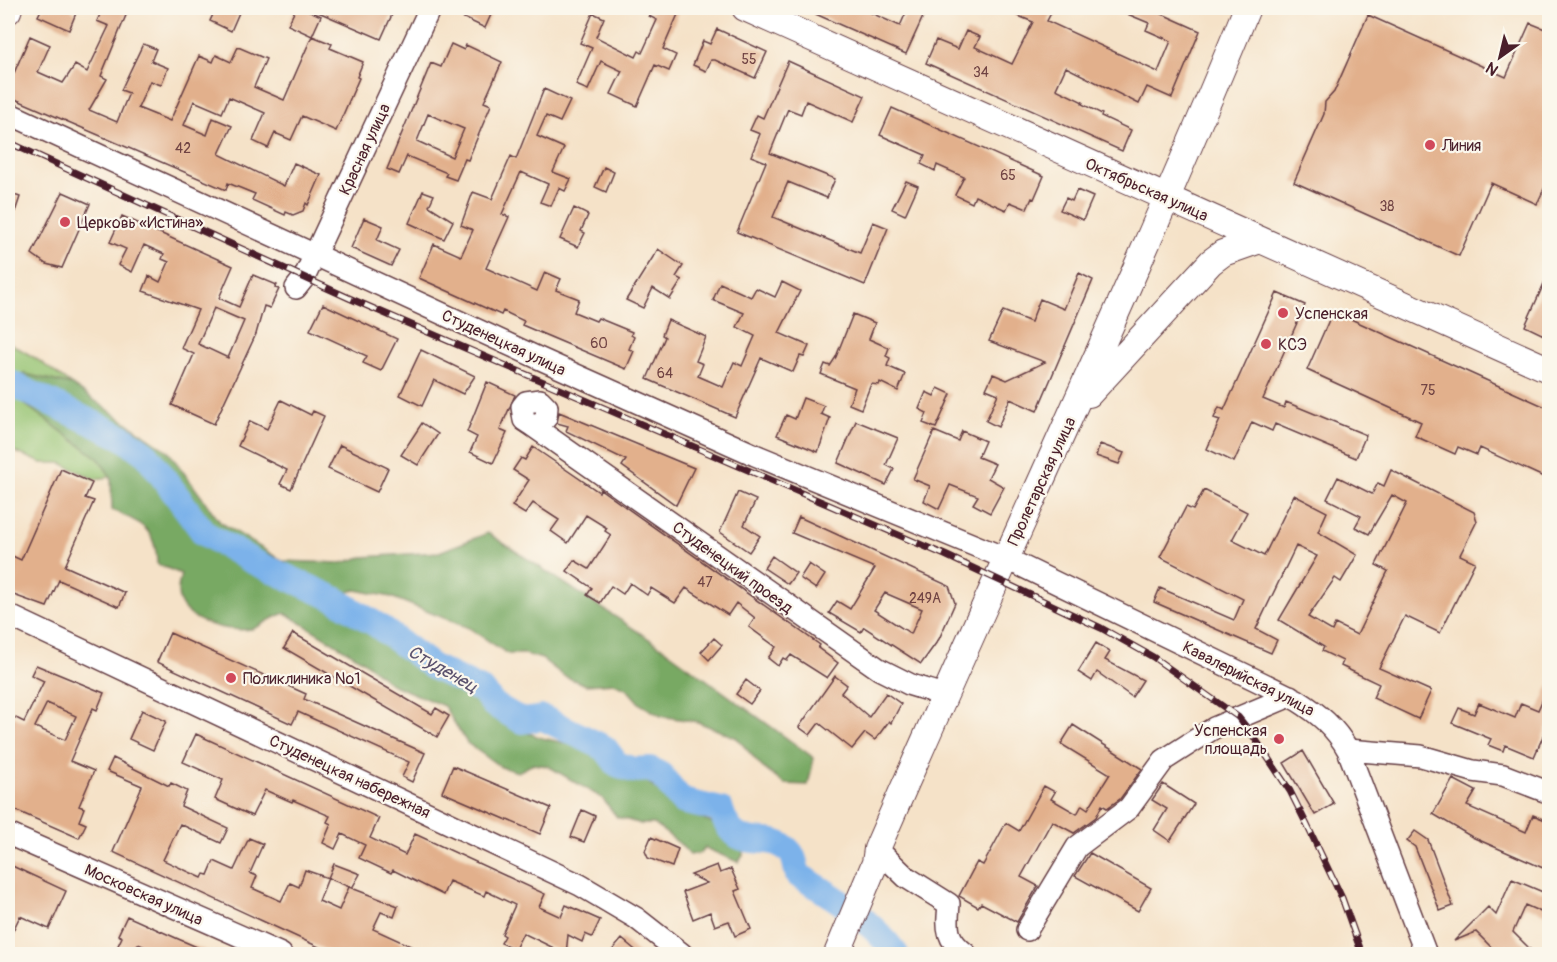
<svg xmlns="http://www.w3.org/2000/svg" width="1557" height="962" viewBox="0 0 1557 962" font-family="Pangolin,sans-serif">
	<rect width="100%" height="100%" fill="#fbf7ec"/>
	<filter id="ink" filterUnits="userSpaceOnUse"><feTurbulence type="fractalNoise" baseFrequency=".0167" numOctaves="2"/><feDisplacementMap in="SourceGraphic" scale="12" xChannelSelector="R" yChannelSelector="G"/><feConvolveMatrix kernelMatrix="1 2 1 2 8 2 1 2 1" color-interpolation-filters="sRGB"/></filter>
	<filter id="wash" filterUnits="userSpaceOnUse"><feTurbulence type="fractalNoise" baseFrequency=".008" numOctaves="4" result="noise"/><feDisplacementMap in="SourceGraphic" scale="24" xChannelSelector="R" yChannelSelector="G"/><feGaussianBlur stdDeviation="1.35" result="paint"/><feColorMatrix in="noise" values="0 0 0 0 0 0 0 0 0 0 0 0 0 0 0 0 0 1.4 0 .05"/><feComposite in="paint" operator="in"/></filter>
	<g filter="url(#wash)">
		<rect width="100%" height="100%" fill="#f5e2c8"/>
		<path fill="#95c371" stroke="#70714e" stroke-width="1.5" d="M8 342 35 358 72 385 24 374 22 402 99 459 111 477 94 479 61 463H42L8 449Z"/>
		<path fill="#78a963" stroke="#616447" stroke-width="1.5" d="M24 374 72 385 168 451 220 522 282 561 342 563 362 557 439 552 488 533 663 648 814 758 808 785 784 784 762 767 737 738 698 722 661 716 640 704 626 688 614 683 586 685 564 676 542 659 525 654H508L469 628 391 597 356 590 338 594 336 605 343 615 464 689 513 727 542 738 570 744 641 776 680 810 717 825 743 844V855L738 862 705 848 700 853 690 855 680 844 654 824H641L617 817 602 798 548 766 533 764 518 772 501 767 467 743 444 706 391 684 362 660 285 613C273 616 259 628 252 629 230 632 190 624 180 602 176 592 179 583 181 574L157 564C156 529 142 523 112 510L111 477 99 459 22 402 14 387 16 379Z"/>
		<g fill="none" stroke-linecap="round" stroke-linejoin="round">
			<path stroke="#7bb2ea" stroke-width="26" d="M8 382 124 438 147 455 204 533 252 561 335 599 377 625 433 667 483 691 493 704 522 721 543 718 605 748 617 764 633 770 650 769 661 775 682 801 721 810C736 860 769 826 791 853 795 858 796 869 798 875 835 897 870 919 896 954"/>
		</g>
		<g id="blocks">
			<path fill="#e2b08c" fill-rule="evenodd" d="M42 8H72L71 10 76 13 69 30 38 16Z
				M103 8H129L101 76 107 79 89 110 117 122 129 93 121 90 143 44 156 49 151 61 168 68 161 85 150 81 138 108 170 121 199 56 213 62 216 55 231 62 238 47 266 59 254 87 284 100 312 36 332 44 330 48 363 62 357 77 359 78 336 131 302 116 291 140 275 133 268 148 253 141 265 113 229 97 222 113 194 101 184 125 207 135 213 118 232 126 219 154 284 186 294 163 321 175 308 205 306 203 303 211 293 215 286 212 285 215 252 200 255 194 228 183 226 190 8 96V87L30 36 50 45 38 72 63 83 75 65 87 72 109 26 97 21Z
				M216 8H241L231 31 210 21Z
				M296 8H303L321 16 312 36 288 25Z
				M309 8H395L381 39Z
				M443 8H494L485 28Z
				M653 8H668L679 12 663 49 676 55 669 71 655 65 637 106 611 94 622 71 601 61 588 90 576 85 592 48 580 43 593 13 604 18 596 37 636 57 639 51 642 53 657 20 649 16Z
				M802 8H874L871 13 900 26 908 8H927L906 54Z
				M999 8H1044L1052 11 1047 21 1158 72 1171 41 1146 30 1149 23 1113 8H1149L1200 31 1172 98 1147 87 1139 104 1066 67 1056 89 1083 102 1082 104 1102 114 1101 116 1131 130 1122 151 926 63 936 40 958 49 966 31 980 37 975 47 1012 64 1033 22Z
				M1368 15 1506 77 1530 23 1550 31V176L1537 204 1491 183 1459 256 1294 182 1324 114 1325 102 1334 92Z
				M717 29 767 52 755 78 715 60H711L706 71 693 65 703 41 710 44Z
				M451 44 464 50 466 45 502 62 484 102 491 105 468 160 465 159 456 180 445 176 447 173 407 156 399 174 387 169 431 63 441 67ZM428 114 464 129 452 157 417 141Z
				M788 61 865 96 853 122 806 101 801 114 788 109 770 153 835 179 827 198 788 182 773 217 860 253 873 222 888 228 865 285 737 232 766 162 751 156 760 134 750 130 757 115 763 118Z
				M544 89 570 101 560 122 546 116 537 136 564 148 553 172 571 179 565 191 559 188 551 206 540 202 548 184 521 172 502 214 509 217 486 268 537 291 545 272 561 279 556 290 579 299 574 312 596 321 598 318 632 332 631 335 634 337 629 349 634 351 626 369 522 325 524 321 503 311 501 315 419 278 434 244 461 256 473 230 461 225 473 192 492 199 511 156 516 159Z
				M892 108 1044 176 1034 199 1032 198 1027 209 1010 202 1006 210 975 196 972 203 955 195 964 177 937 165 935 171 921 164 925 155 880 135Z
				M604 167 614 172 606 192 595 187Z
				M906 181 918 186 905 215 892 209Z
				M1077 190 1093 197 1083 220 1060 210 1066 198 1072 201Z
				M423 191 434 195 429 206 453 221 444 239 409 223Z
				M63 192 90 204 62 268 46 264 32 254Z
				M8 193 20 197 10 227H8Z
				M574 208 588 215 581 231 585 233 578 247 560 239Z
				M122 216 233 266 219 298 239 307 253 275 277 285 275 288 279 289 270 308 264 306 256 334 214 424 172 405 194 354 181 348 198 310 143 291 149 276 160 282 169 262 162 259 164 254 144 245 132 272 118 265 126 249 110 242ZM214 308 244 321 228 358 198 344Z
				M364 218 383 226 377 240 399 250 391 266 351 248Z
				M658 249 683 266 676 277 682 280 670 299 653 288 643 308 626 300Z
				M1550 270V338L1525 326Z
				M1079 273 1093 280 1037 411 1010 399 998 427 986 421 998 394 986 389 993 374 1007 380 1045 362 989 341 1003 311 1031 322 1040 299 1064 309Z
				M782 282 800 291 779 333 809 346 804 357 800 356 793 372 761 358 735 417 647 379 665 337 662 335 668 320 706 337 696 361 703 364 698 376 723 387 734 362 742 366 755 336 737 327 744 313 713 300 720 283 751 297 756 288 775 297Z
				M1277 293 1305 305 1263 399 1284 408 1286 402 1366 435 1356 458 1275 424 1272 431 1252 422 1234 462 1207 449 1220 420 1214 418 1219 407 1224 410Z
				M323 304 397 339 381 371 363 363 367 356 310 330Z
				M1333 311 1550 409V480L1480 448 1477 455 1458 447 1455 454 1415 436 1421 422 1307 370Z
				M853 314 875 323 869 339 889 348 886 356 890 358 887 366 905 374 898 391 880 382 879 385 871 384 861 409 849 404 855 388 821 374 825 364 830 366 836 357Z
				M421 350 475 376 463 394 434 380 422 406 400 395Z
				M487 382 515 395 500 430 507 433 493 463 470 452 477 437 467 432Z
				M938 388 951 394 936 428 923 423 927 413 919 409 926 392 934 396Z
				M803 398 824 406 821 414 830 418 818 452 777 435 786 415 795 419Z
				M281 400 311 415 313 411 324 416 291 489 280 484 287 470 238 446 250 421 267 429Z
				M559 412 694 468 676 505 622 466 626 460 566 431 568 426 557 423Z
				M856 421 898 438 886 465 894 469 886 485 838 463Z
				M422 423 438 434 418 465 401 455Z
				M934 431 958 441 962 431 985 441 978 457 995 464 988 478 1004 487 990 513 973 504 978 496 950 485 939 509 924 501 930 486 913 479Z
				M1100 444 1124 453 1119 464 1096 456Z
				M340 445 388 468 377 492 328 469Z
				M533 447 599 492 600 489 820 645 818 648 838 663 827 678 791 655 787 660 783 658 778 666 768 658 776 647 749 627 755 618 736 603 728 615 686 588 675 603 651 588 647 595 630 583 623 594 611 586 600 603 587 595 592 588 567 571 574 560 589 569 611 535 605 531 607 528 586 515 568 543 551 531 559 520 533 503 525 514 512 506 529 480 513 470 521 458 525 460Z
				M61 469 92 483 85 498 94 501 65 566 125 593 119 607 59 580 47 607 8 593V554L21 560Z
				M1391 470 1474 512 1477 521 1460 555 1475 562 1440 633 1405 616 1379 668 1431 691 1418 719 1373 698 1379 684 1341 666 1343 661 1322 651 1324 647 1279 620 1317 556 1296 546 1256 629 1277 640 1271 653 1154 602 1160 588 1234 620 1243 599 1160 557 1186 507 1193 510 1204 490 1247 512 1232 540 1264 556 1294 495 1327 512 1318 532 1357 555 1341 582 1335 578 1308 617 1332 631 1335 624 1357 635 1388 571 1376 565 1407 503 1392 495 1369 534 1355 527 1361 516 1327 499 1338 477 1372 494 1378 483 1384 486Z
				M738 492 756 500 744 525 760 536 749 552 720 532Z
				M799 517 949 586 955 603 939 639 921 664 864 627 861 632 829 613 837 601 850 609 875 568 792 533ZM885 593 922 609 911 634 874 610Z
				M772 556 796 573 788 584 764 568Z
				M809 564 825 575 816 589 800 578Z
				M170 633 306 694 304 699 425 753 412 782 402 777 409 762 298 712 292 724 157 662Z
				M293 633 432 714 436 708 449 716 437 737 284 648Z
				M714 638 722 645 709 660 701 652Z
				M1096 643 1110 652 1105 660 1143 680 1132 697 1097 672 1092 681 1078 672Z
				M36 665 104 693 97 710 93 708 70 761 94 771 79 806 84 808 79 821 86 824 79 838 8 807V714L24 722 44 681 31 675ZM47 703 76 716 65 740 35 727Z
				M835 676 847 685 841 693 869 717 886 693 901 704 891 723 889 721 875 740 865 733 852 749 819 723 810 735 799 727Z
				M746 680 760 691 750 704 736 694Z
				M1550 683V720L1534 757 1505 745 1503 751 1488 745 1491 739 1452 723 1459 708 1474 714 1479 703 1515 718 1521 703 1538 710Z
				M142 710 166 721 153 750 129 739Z
				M1073 725 1142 769 1120 799 1107 808 1102 805 1096 817 1074 833 1052 821 1021 877 1038 886 1017 922 981 903 978 907 959 896 977 862 983 865 1006 823 1019 831 1044 786 1055 792 1051 799 1077 814 1082 805 1088 809 1110 774 1061 744Z
				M196 734 379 818 370 838 405 855 415 834 545 894 539 907 561 917 566 905 600 920 592 937 585 934 582 942 568 935 566 954 523 933 515 949 501 943 505 936 502 934 515 905 486 891 484 896 449 881 443 895 393 870 391 873 359 858 365 845 342 834 335 849 323 843 331 824 327 822 330 816 293 800 292 802 265 790 252 816 215 799 223 780 183 762Z
				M1303 751 1334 804 1315 815 1284 763Z
				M113 758 169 786 171 783 187 791 181 806 228 828 221 843 180 824 163 860 202 878 204 874 208 875 214 861 234 870 249 838 263 844 250 873 257 876 252 888 281 901 290 883 299 887 305 870 328 878 319 901 339 910 349 887 398 906 394 917 381 912 373 929 428 954H334L113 852 142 786 107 771Z
				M453 766 551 808 540 834 442 792Z
				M1453 779 1476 791 1467 806 1526 832 1533 815 1550 822 1546 841 1550 842V871L1472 837 1433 814Z
				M1163 784 1194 804 1170 841 1154 830 1167 809 1152 800Z
				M582 810 595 816 584 842 571 837Z
				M1415 831 1428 840 1453 906 1440 911 1415 847 1407 841Z
				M651 837 678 849 672 867 648 858 645 851Z
				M1090 853 1151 888 1138 911 1075 876Z
				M8 864 66 891 49 929 20 916 8 941Z
				M334 864 360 874 352 888 328 878Z
				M717 865 720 873 731 869 740 889 735 891 751 929 735 936 729 921 715 926 710 912 693 919 683 892 707 883 691 875Z
				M1512 879 1550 895V916L1525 905 1513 932 1535 954H1498L1476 932 1454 941 1488 907 1496 915Z
				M127 916 176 938 213 954H162L138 944 133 954H114L122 937 118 935Z
				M622 939 640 954H609Z"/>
		</g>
	</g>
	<g filter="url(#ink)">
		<use href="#blocks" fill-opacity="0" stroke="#643c43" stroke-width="1.5"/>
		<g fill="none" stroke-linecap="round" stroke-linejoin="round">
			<g stroke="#643c43" stroke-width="24">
				<path id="minor" d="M8 113 536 357 755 455 1005 558 1297 700C1319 714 1335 727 1348 750L1426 954
					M296 288 304 278 430 8
					M530 424H539L546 418 547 407 540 400 526 402 522 407 524 420 530 424 879 669 911 685 944 695
					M8 615 580 885 636 918 682 954
					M1348 750 1421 756 1473 771 1503 775 1550 793
					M8 834 281 954
					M877 849 906 877 949 904C947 928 945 938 966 954
					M1027 930 1077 847 1129 808 1164 760 1214 728 1290 696"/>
			</g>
			<g stroke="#643c43" stroke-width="28">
				<path id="major" d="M745 8 1550 370
					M8 11 9 8
					M1089 394 1211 262 1223 253 1260 240
					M837 954 875 863 877 849C999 568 1131 291 1247 8"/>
			</g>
			<use href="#minor" stroke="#fff" stroke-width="21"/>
			<use href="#major" stroke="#fff" stroke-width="26"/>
			<g stroke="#4a1f2b" stroke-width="7">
				<path id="rail" d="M8 142 349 298 945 555 1101 628 1153 657 1238 717 1254 737 1290 791 1307 825 1342 898 1362 954"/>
			</g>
			<use href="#rail" stroke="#fbf7ec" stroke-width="4.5" stroke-dasharray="14" stroke-linecap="butt"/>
		</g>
	</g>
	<g fill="#d1495b" stroke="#fbf7ec" stroke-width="2">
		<circle cx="1430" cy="145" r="6"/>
		<circle cx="65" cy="222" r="6"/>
		<circle cx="1283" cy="313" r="6"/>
		<circle cx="1266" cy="344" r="6"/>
		<circle cx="231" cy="678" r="6"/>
		<circle cx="1279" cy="739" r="6"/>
	</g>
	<g text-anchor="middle" stroke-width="4.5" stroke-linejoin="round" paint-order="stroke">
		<g font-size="14" fill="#704343">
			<text x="749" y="64">55</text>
			<text x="981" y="77">34</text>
			<text x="183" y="153">42</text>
			<text x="1008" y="180">65</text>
			<text x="1387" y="211">38</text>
			<text x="599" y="348">60</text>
			<text x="665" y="378">64</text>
			<text x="1428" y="395">75</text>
			<text x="705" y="587">47</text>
			<text x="925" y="603">249А</text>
		</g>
		<g font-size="16" fill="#4a1f2b" stroke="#fbf7ec" text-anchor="start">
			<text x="1442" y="151">Линия</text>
			<text x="77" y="228">Церковь «Истина»</text>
			<text x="1295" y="319">Успенская</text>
			<text x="1278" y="350">КСЭ</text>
			<text x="243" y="684">Поликлиника №1</text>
			<text x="1267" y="736" text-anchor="end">Успенская<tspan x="1267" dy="18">площадь</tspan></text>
		</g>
		<g font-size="16" fill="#4a1f2b" stroke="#fbf7ec">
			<text transform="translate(364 149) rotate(-65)" y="6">Красная улица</text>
			<text transform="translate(1147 189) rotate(24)" y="6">Октябрьская улица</text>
			<text transform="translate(504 342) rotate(25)" y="6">Студенецкая улица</text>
			<text transform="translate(1041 481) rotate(-65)" y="6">Пролетарская улица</text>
			<text transform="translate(733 567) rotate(36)" y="6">Студенецкий проезд</text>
			<text transform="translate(1249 678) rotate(27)" y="6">Кавалерийская улица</text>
			<text transform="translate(350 776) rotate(25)" y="6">Студенецкая набережная</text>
			<text transform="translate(144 894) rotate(24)" y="6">Московская улица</text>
		</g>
		<g font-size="18" font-style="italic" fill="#5b526e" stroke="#fbf7ec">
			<text transform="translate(443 669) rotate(30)" y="6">Студенец</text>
		</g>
	</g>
	<rect width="1557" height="962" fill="none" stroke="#fbf7ec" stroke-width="30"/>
	<g transform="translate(1500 57) rotate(214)" stroke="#fbf7ec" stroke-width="4.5" paint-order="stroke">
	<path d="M0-4.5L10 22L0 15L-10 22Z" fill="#4a1f2b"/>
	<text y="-9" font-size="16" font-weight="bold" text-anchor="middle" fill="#4a1f2b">N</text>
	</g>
</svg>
